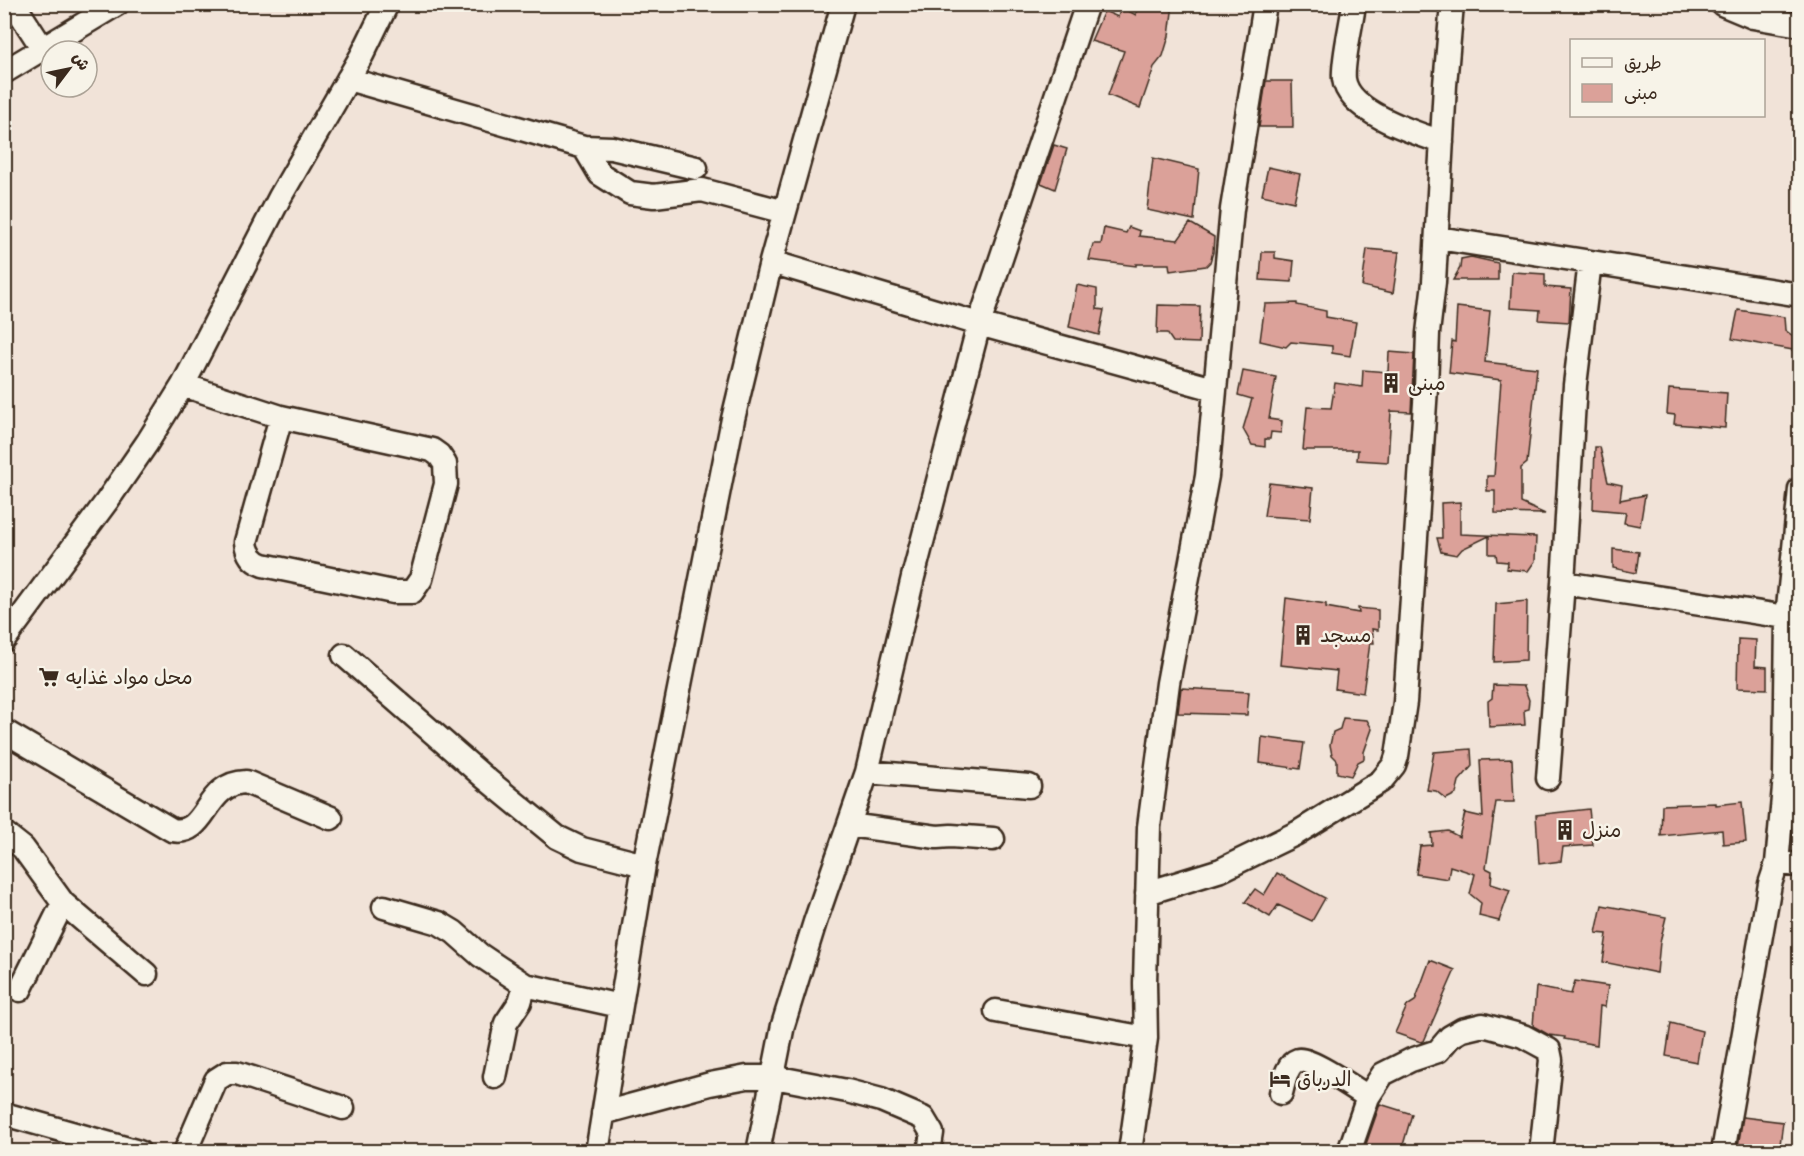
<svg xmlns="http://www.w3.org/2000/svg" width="1804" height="1156" viewBox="0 0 1804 1156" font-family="'Gochi Hand','Playpen Sans Arabic',sans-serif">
	<rect width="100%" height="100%" fill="#f1e3d8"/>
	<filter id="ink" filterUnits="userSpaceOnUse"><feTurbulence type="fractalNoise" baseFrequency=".0167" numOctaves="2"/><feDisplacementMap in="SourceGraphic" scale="12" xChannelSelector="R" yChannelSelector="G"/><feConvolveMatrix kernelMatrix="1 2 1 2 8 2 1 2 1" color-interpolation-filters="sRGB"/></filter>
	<g filter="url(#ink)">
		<path fill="#dba199" stroke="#3b2a1e" stroke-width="1.5" d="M1137 4H1173L1169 36 1163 56 1154 67 1140 108 1108 95 1124 51 1091 41 1104 11 1118 17 1121 7 1136 15Z
			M1266 81H1292L1293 127H1259Z
			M1054 145 1067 149 1055 189 1041 183Z
			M1153 158 1199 169 1194 220 1147 210Z
			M1268 167 1300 174 1294 202 1262 195Z
			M1190 223 1214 237 1213 252 1210 262 1206 266 1170 271 1169 264H1136V266L1089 260 1093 244H1101L1104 228 1126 233 1129 227 1140 231 1139 236 1178 240Z
			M1367 249 1399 252 1393 293 1362 286Z
			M1262 252H1275V258L1294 261 1292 282 1260 280Z
			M1471 257 1498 263V280H1453L1460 268 1461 259Z
			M1512 272 1545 274V287L1571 289 1569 322 1539 320 1540 310 1510 308Z
			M1077 285 1097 289V309L1104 310 1099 335 1069 327Z
			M1297 303V305L1326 311V317L1356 322 1350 356 1332 353V346L1291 342 1286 347 1260 341 1265 304Z
			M1158 305 1200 306 1199 343 1173 342 1167 333H1157Z
			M1457 307 1490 311 1485 362 1537 368 1527 463 1521 468V503L1545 514 1495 513V491H1487V476H1494L1501 380 1449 373 1452 341 1455 342Z
			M1738 310 1784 317 1785 330 1793 336V350L1732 339Z
			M1389 352 1414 354 1411 412 1391 411 1388 462 1357 460 1358 450H1303L1307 407 1331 408 1335 383 1362 387 1363 370 1388 372Z
			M1243 371 1276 377 1269 419 1282 421 1281 433 1271 432 1270 439H1265V447L1252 445 1243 429 1252 399 1238 395Z
			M1669 389 1727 393 1725 428 1674 424 1675 415 1667 414Z
			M1595 447H1600L1608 482 1622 485 1620 500 1645 495 1640 526 1624 523 1626 512 1593 509Z
			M1269 483 1313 488 1310 519 1264 516Z
			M1460 502V534L1536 537 1535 561 1528 571 1507 569 1508 562 1497 561 1496 554H1489V536L1462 549 1457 555 1441 552 1437 538H1442L1441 503Z
			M1613 549 1639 552 1636 573 1613 568Z
			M1286 598 1326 604V607L1359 613 1358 608 1378 610V630L1372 629 1374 643H1370L1363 693 1335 689 1337 671 1280 665Z
			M1527 601 1526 660 1494 662 1496 604Z
			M1738 639 1756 640 1755 666 1767 667V689L1737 688Z
			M1493 685 1524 686 1529 700 1528 709 1524 710 1525 725 1489 727 1488 701 1492 698Z
			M1181 688 1249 692 1247 715 1178 713Z
			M1343 718 1367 720 1372 729 1364 752V759L1358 762 1351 776 1337 773V760L1332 755 1330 745 1333 732 1340 729Z
			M1262 737 1304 743 1300 769 1260 763Z
			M1471 749 1472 766 1459 781 1456 794 1446 799 1436 791 1427 790 1434 752Z
			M1512 759 1514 802H1496L1486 868 1492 871 1491 884 1510 890 1499 921 1479 916 1481 903 1470 894 1475 874 1450 866 1448 879 1416 874 1420 846 1432 845 1431 833 1448 831 1459 837 1465 813 1483 817 1480 760Z
			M1742 802 1746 842 1723 844 1722 830 1661 836 1662 805 1716 803V805Z
			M1589 809 1593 845 1563 847 1561 861 1539 864 1536 815Z
			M1277 873 1325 898 1312 921 1278 905 1270 917 1245 902 1255 889 1264 895Z
			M1602 905 1666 917 1660 942 1657 973 1603 962 1607 934 1596 933Z
			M1430 960 1455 970 1424 1041 1421 1042 1395 1033 1407 1006 1415 1001Z
			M1575 981 1608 986 1605 1007 1600 1006 1597 1045 1564 1039 1565 1037 1549 1035 1533 1026 1536 987 1571 994Z
			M1671 1023 1702 1031 1697 1062 1666 1056Z
			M1380 1104 1412 1114 1401 1152H1380L1365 1147Z
			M1743 1117 1783 1122 1779 1152H1737Z"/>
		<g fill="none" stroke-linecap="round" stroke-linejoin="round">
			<g stroke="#3b2a1e" stroke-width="27">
				<path id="minor" d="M14 4 43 49
					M1354 4C1352 23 1342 62 1344 79 1348 112 1415 133 1442 142
					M1722 4 1753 17 1800 25
					M4 72 117 4
					M348 79 584 147 600 174 630 193 654 196 702 190 785 212
					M584 147 612 148 696 168
					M1438 238C1558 256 1679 275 1800 295
					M771 262 979 324 1214 389
					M183 385 281 417 432 450 439 455 445 464 446 484 421 579 412 592H393L263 565C252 561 247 553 246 542L281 417
					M1563 583 1800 619
					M4 640 107 501 147 443 183 385 280 197 362 55 387 4
					M344 655 485 778 557 837 582 849 644 865
					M4 731 172 830C208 837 203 783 246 782L331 818
					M867 772 1029 786
					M1548 778 1563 583 1575 385 1590 262
					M849 825 937 837 951 836 993 839
					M4 833 23 848 63 903 146 974
					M1777 863 1800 865
					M1147 893 1221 870 1297 833 1381 781 1394 765 1397 756 1405 702 1426 388 1428 333 1434 282 1445 85 1452 4
					M384 907 439 923 454 932 480 955 525 985 620 1006
					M20 990 63 903
					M996 1011 1146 1038
					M495 1077 506 1023 520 1002 525 985
					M1281 1093C1284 1083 1286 1064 1298 1060 1309 1057 1357 1090 1368 1097
					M603 1113 710 1084 747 1077H774L847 1091 881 1100 923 1118 932 1133 929 1152
					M4 1114 139 1152
					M185 1152 216 1080 227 1073H237L343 1108
					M597 1152 644 865 733 419 771 262 843 4
					M758 1152 783 1025 815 922 867 772 913 577 979 324 1087 4
					M1130 1152 1146 1038 1145 983 1149 827 1168 683 1207 476 1232 209 1265 4
					M1349 1152 1368 1097 1383 1074 1411 1060 1438 1051 1450 1037 1462 1030 1483 1025 1523 1036 1549 1050 1551 1060 1541 1152
					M1723 1152 1770 884 1777 863 1785 776 1787 617 1800 489"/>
			</g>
			<use href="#minor" stroke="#f7f3e8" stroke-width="22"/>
		</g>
	</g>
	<defs>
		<g id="building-bare" transform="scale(1.62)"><path d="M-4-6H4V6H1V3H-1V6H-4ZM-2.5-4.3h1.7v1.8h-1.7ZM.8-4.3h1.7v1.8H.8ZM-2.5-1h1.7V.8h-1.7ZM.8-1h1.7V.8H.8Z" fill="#3b2a1e" stroke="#f7f3e8" stroke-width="2.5" paint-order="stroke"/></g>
		<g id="supermarket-bare" transform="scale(1.62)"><path d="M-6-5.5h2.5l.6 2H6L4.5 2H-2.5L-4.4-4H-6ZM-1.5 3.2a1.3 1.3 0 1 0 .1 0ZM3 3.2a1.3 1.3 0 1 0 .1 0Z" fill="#3b2a1e" stroke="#f7f3e8" stroke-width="2.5" paint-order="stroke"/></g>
		<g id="hotel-bare" transform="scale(1.62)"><path d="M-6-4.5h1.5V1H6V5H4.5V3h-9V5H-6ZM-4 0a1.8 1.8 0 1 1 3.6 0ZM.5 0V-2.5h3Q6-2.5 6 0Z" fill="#3b2a1e" stroke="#f7f3e8" stroke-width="2.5" paint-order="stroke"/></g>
	</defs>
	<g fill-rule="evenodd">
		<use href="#building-bare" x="1391" y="383"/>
		<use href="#building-bare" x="1303" y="635"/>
		<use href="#supermarket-bare" x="49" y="677"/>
		<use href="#building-bare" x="1565" y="830"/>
		<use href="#hotel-bare" x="1280" y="1079"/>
	</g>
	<g text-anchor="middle" stroke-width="5" stroke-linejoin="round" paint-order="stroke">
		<g font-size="20" fill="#3b2a1e" stroke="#f7f3e8" text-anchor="start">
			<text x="1408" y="390">مبنى</text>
			<text x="1320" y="642">مسجد</text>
			<text x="66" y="684">محل مواد غذايه</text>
			<text x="1582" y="837">منزل</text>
			<text x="1297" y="1086">الدرباق</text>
		</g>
	</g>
	<rect width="1804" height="1156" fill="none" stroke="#f7f3e8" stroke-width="24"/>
	<rect x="12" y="12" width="1780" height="1132" fill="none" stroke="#3b2a1e" stroke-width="2" filter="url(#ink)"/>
	<rect x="1570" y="39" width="195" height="78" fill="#f7f3e8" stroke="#aca397" stroke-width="1.5"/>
	<rect x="1582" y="58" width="30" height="9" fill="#f7f3e8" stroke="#aca397" stroke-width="1.5"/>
	<text x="1624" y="69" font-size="18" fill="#3b2a1e">طريق</text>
	<rect x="1582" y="84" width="30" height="18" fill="#dba199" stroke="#aca397" stroke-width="1.5"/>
	<text x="1624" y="99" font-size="18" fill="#3b2a1e">مبنى</text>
	<g transform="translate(69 69) rotate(58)"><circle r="28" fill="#f7f3e8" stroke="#aca397" stroke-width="1.5"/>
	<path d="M0-4.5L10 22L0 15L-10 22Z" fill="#3b2a1e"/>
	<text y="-9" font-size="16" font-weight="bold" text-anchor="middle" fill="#3b2a1e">ش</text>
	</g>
</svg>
